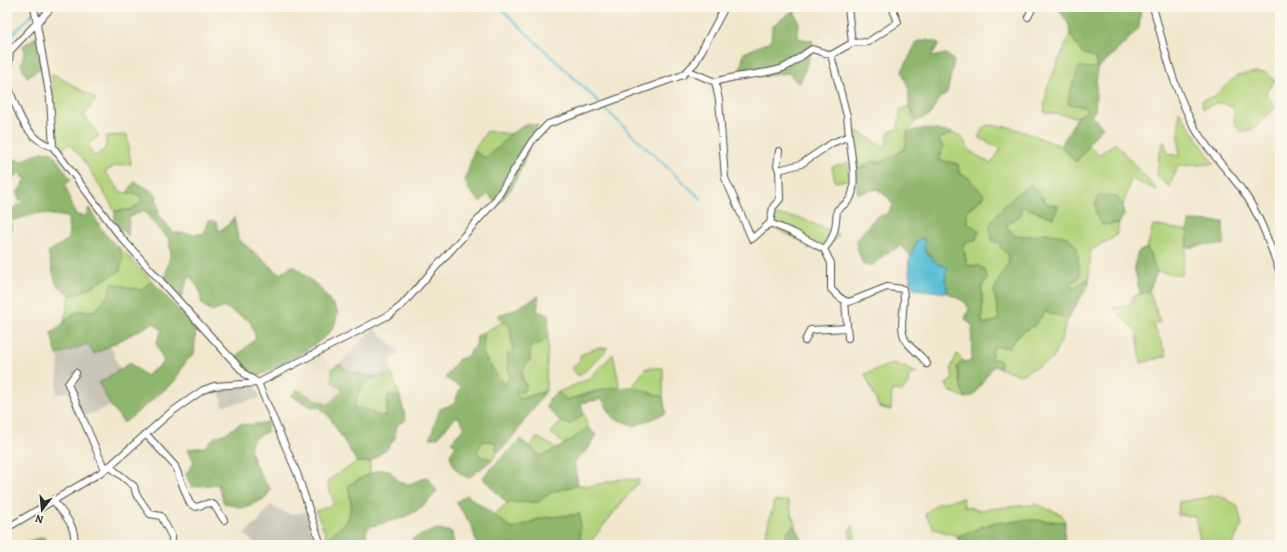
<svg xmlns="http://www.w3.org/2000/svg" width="1287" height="552" viewBox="0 0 1287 552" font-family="Alegreya,serif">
	<rect width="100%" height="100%" fill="#fbf7ec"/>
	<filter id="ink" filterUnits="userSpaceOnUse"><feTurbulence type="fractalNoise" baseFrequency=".025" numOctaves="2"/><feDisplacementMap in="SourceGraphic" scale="8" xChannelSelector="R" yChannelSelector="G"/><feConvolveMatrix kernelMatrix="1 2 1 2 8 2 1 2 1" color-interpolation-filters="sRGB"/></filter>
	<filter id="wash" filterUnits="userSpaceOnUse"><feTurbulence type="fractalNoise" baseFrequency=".012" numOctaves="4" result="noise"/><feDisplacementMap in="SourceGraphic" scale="16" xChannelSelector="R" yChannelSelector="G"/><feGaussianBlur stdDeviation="0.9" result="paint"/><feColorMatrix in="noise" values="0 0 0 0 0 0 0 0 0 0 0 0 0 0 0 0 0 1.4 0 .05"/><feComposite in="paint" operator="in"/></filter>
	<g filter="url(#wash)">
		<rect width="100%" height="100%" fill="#f1e7cd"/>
		<path fill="#e7daba" d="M321 353 332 368V382L342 390 328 405 297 390 306 358Z"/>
		<path fill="#c8c4b8" d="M374 328 399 352 389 362 392 375 374 377 349 371 339 364Z
			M88 344 95 354 110 345 120 370 99 383 111 406 79 418 68 391 56 395 59 361 57 355Z
			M255 385 260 398 223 406 219 389Z
			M270 505 289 514 307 512 316 541 311 545H257L244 534 259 521Z"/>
		<path fill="#b3d47c" stroke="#6f8054" d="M1070 34 1082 53 1095 58 1097 69 1079 67 1086 112 1077 117 1044 112 1047 88Z
			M1255 72 1266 73 1275 81 1266 92 1275 108 1253 129 1241 132 1234 122V109C1220 100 1217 102 1203 109L1202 100 1214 97 1236 76Z
			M52 73 96 99 84 115 99 136 88 144 94 157 106 148V136L127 135 131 164 115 166 105 172 121 192 140 195 141 203 130 210 115 211 83 159 69 144 60 151 55 147Z
			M909 106 916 121 907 132 906 149 882 162H870L861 168H854L853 129 885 147 889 132 898 128 900 110Z
			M1179 111 1214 164 1178 166 1169 187 1157 176 1159 154 1164 141 1168 154 1179 156Z
			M986 125 1011 127 1061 146 1076 162 1089 146 1099 155 1115 143 1157 190 1131 179 1123 206 1117 197 1102 225 1119 223 1116 236 1091 250 1089 279C1082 281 1079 287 1072 289L1071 283 1080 277 1077 248 1045 233 1034 236H1014L1006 225 1022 214 1020 206 1055 217 1039 191 995 217 1001 243 1008 254 1009 262 1000 277 994 291 999 320 982 324V286L987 279 985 269 978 266 967 265 963 244 967 210 977 204C975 186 975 181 959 173L958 164 939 160 943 148 939 139 952 133 961 136 970 151 991 164 1001 149 978 137Z
			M487 131 510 134 498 148 484 158 474 150Z
			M848 163 849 180 835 182 832 167Z
			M775 215 801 218 839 235 823 252 775 228Z
			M1153 225 1189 231 1182 275 1157 272 1147 248Z
			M117 245 152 281 140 290 111 283 109 294 95 311H78L64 322 70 295 79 294 123 258Z
			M1149 291 1160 322 1153 324 1167 356 1141 363 1137 332 1113 308 1130 305 1133 296Z
			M1045 312 1068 318 1061 340 1053 359 1020 375 1000 368 1001 362 991 360 993 347H1009L1019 334 1035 325Z
			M503 322 510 326 514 358 508 354V369L510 377 504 385 483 355 484 332Z
			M548 336 546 391 520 399 515 390 523 392 526 385 522 378V371L530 360V346L539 345Z
			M597 348H608L590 367 578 376 572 368 580 360V355Z
			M613 354 620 388C602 387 585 394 567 400L558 392 589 379Z
			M957 354 965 362H961L957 367 962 391 966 398 949 391 946 384 953 379 951 368Z
			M894 363 917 373 908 376 909 385 901 391 892 390 891 410 879 407 865 374Z
			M646 368H663V397L632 387Z
			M392 375 400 397 388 395 386 416 374 415 354 407 361 386 374 377Z
			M584 414 588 427 579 435 564 444 551 433 561 422 570 424Z
			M537 437 558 449 541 456 530 447Z
			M483 440 495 442 497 453 493 459 481 457 477 451Z
			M357 462H370V474L348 485C351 498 354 517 341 527 335 532 332 532 328 540L316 511 334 504 327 481Z
			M621 479 640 480 588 545H580L579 514 541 518 513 529 491 517 507 503 538 502 552 492 578 485 590 486Z
			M1219 495 1237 505 1242 524 1232 545H1201L1195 516 1178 515 1179 502Z
			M963 498 964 506 979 510 1036 504 1061 514 1065 522 1033 520 992 523 958 536 934 529 925 514 938 503Z
			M774 501H788L795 524 788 531 782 545 765 537Z
			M853 526 856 545H852L849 530Z"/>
		<path fill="#8eb66c" stroke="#5c704c" d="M1060 7H1141L1139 28 1125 43 1097 69 1095 111 1091 115 1103 127 1088 144 1089 146 1076 162 1061 146 1077 117 1086 112 1085 107 1068 104 1070 92 1079 67 1097 68 1095 58 1082 53 1070 34 1069 25 1059 9Z
			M794 10 799 24 798 38 813 41 808 63 799 84 788 73 765 76 740 71 744 53 771 41 772 26Z
			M36 37 41 68 27 77 21 65 25 51 23 46Z
			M926 40 939 43 931 57 946 54 954 61 947 93 939 99 930 115 916 121 909 106V90L902 71 917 42Z
			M527 124 538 125 519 173 511 189 498 205 488 194 480 202 470 191 465 181 474 150 484 158 498 148 510 134Z
			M925 128 952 133 939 139 943 148 939 160 958 164 959 173 969 178 985 196 967 210V223L979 230 976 240 963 244 967 265 978 266 985 269 987 279 982 286V324L999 320 994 291 1000 277 1009 262 1008 254 1000 247 1001 243 992 241C991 237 990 232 990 228 991 214 1020 191 1031 184L1046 203 1058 206 1054 218 1020 206 1022 214 1006 225 1014 236H1034L1045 233 1068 237 1077 248 1080 277 1071 283 1072 289C1079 287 1081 281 1089 279V284L1068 318 1045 312 1035 325 1019 334 1009 347H993L991 360 997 359 1001 362 1000 368 993 366 974 395 966 398 962 391 957 367 961 362 971 361C973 348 970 338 973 326L965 319 969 309 965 302 948 293 946 284 945 266 938 264 916 242 915 248 911 256 901 246 885 254 873 265H863L855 241 876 217 887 214 893 206 889 198 877 189 858 193 854 168H862L870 162H882L905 149 907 132Z
			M51 151 71 180 65 185 76 215 86 216 89 208C95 216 98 225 104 233 113 243 117 244 123 258L120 271 78 294 70 295 56 284 48 252 69 239 68 217 39 213 10 221 12 224 7 252V212L25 201 19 200 17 193 26 180 19 173 7 185V158L21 161 42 152Z
			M135 181 156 194 159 216 174 233 204 234 209 220 216 222 219 231 227 226 234 217 238 239 280 274 293 265 319 287 337 310C337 318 336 325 330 332 320 344 270 372 255 377L236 357 256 338 250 321 225 307 212 312 202 304 199 289 190 276 185 285 181 299 164 281 171 252 169 239 161 232 144 210 129 218 128 236 114 221 115 211 130 210 141 203 140 195 127 193Z
			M1099 195 1117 197 1123 206 1124 215 1119 223 1102 225C1095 217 1093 205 1099 195Z
			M1189 221 1223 222 1224 245 1208 244 1187 248Z
			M1147 248 1157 272 1149 291 1140 294 1134 266 1138 252Z
			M152 281 196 329 194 354 185 363 174 382 124 423 111 406 99 383 130 363 146 376 164 362 156 343 162 330 153 323 94 354 87 344 57 355 51 333 78 311H95L109 294 111 283 140 290Z
			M539 296 537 311 549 315 548 336 539 345 530 346V360L522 371V378L526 385 523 392 515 391 520 399 546 391 508 443 497 453 495 442 483 441 477 451 481 457 493 459 469 478C456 473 453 467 450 454L456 445 451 442 465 427 457 416 437 438H430L440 409 454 404 461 387 445 378 459 359 466 357 476 345 477 336 484 332 483 355 504 385 510 377 508 369V353L514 358 510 326 503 322 498 315 511 311Z
			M339 364 349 371 374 377 361 386 354 407 372 411 374 415 386 416 388 395 400 397 406 420 397 425 395 438 387 449 370 462H357L330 418 320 407 310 406 291 396 297 390 328 405 342 390 332 382V368Z
			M632 387 663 397 666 413 635 426 613 418 602 399 581 403 584 414 570 424 561 422 546 407 550 398 558 392 567 400 610 388Z
			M268 422 267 432C263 434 256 437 253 440 244 450 263 481 271 489L265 499 242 508 224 503 218 484 191 487 186 474 194 462 188 449 205 447 215 437 226 433 240 424 250 425Z
			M588 427 596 435 588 449 574 461 578 485 552 492 538 502 507 503 482 478 520 439 541 456C558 449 574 439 588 427Z
			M378 470H389L399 482 409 484 427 477 437 491C414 519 401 518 368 527L366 533 367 542 381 541 383 545H330L328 540C332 532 335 532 341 527 354 517 351 498 348 485Z
			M467 495 513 529 541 518 580 514V545H477L472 526 456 502Z
			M1033 520 1065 522 1064 545H958V536L992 523Z
			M795 524 801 538V545H782L788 531Z
			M437 529 452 532 454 545H411L412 539Z
			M44 537 47 545H13Z"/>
		<path fill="#57bdd5" stroke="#417480" d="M924 238 925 252 938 264 948 267 945 278 948 293 915 289 910 284C910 277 908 266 909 261 911 254 915 249 916 242L919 239Z"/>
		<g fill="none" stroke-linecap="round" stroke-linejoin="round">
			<path stroke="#57bdd5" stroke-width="2" d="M499 7 598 101
				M7 40 39 7
				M605 109 701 199"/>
		</g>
	</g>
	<g filter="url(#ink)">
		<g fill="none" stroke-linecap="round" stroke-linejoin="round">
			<g stroke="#494743" stroke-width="8">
				<path id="minor" d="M34 7 50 99 53 147 119 235 245 374 258 383 297 473 321 545
					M1153 7C1165 49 1174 92 1196 130 1209 152 1227 169 1242 190 1260 214 1270 245 1280 273
					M1028 17 1033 7
					M852 43 868 42 898 22 892 7
					M7 54 52 7
					M689 71 715 82 719 100 725 178 752 239 770 223 773 207 780 199 779 170 777 166 779 151
					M7 78 10 52 8 50
					M715 82C737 74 760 76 783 68 793 64 802 55 812 49L831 55 852 43 848 7
					M7 83C17 108 23 138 53 147
					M779 170 801 164 832 143 849 136 847 116 831 55
					M770 223 794 233 824 249 831 263V289C837 295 841 300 849 302L887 287 903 289C907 305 897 327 906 341 912 350 922 355 927 364
					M824 249C835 237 836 226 837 210 842 206 848 203 851 197 857 183 851 152 849 136
					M845 301 848 338
					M805 341 810 330 847 328
					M76 373 68 384 105 470
					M146 434 175 466 190 504 196 507 209 503 214 505 224 520
					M109 466 134 486 136 494 150 514 161 516 172 537V545
					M53 500C64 515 77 526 74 545
					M7 528 105 470 170 413 203 390 214 386 258 383 391 314 402 305 495 201 532 141 548 124 683 75 695 63 725 7"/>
			</g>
			<use href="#minor" stroke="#fff" stroke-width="6"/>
		</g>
	</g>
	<rect width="1287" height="552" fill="none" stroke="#fbf7ec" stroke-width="24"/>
	<g transform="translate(42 510) rotate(196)" stroke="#fbf7ec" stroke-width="3" paint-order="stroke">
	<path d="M0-3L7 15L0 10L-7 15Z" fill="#2b2b2b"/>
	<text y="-6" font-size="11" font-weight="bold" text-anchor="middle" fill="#2b2b2b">N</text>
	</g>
</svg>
